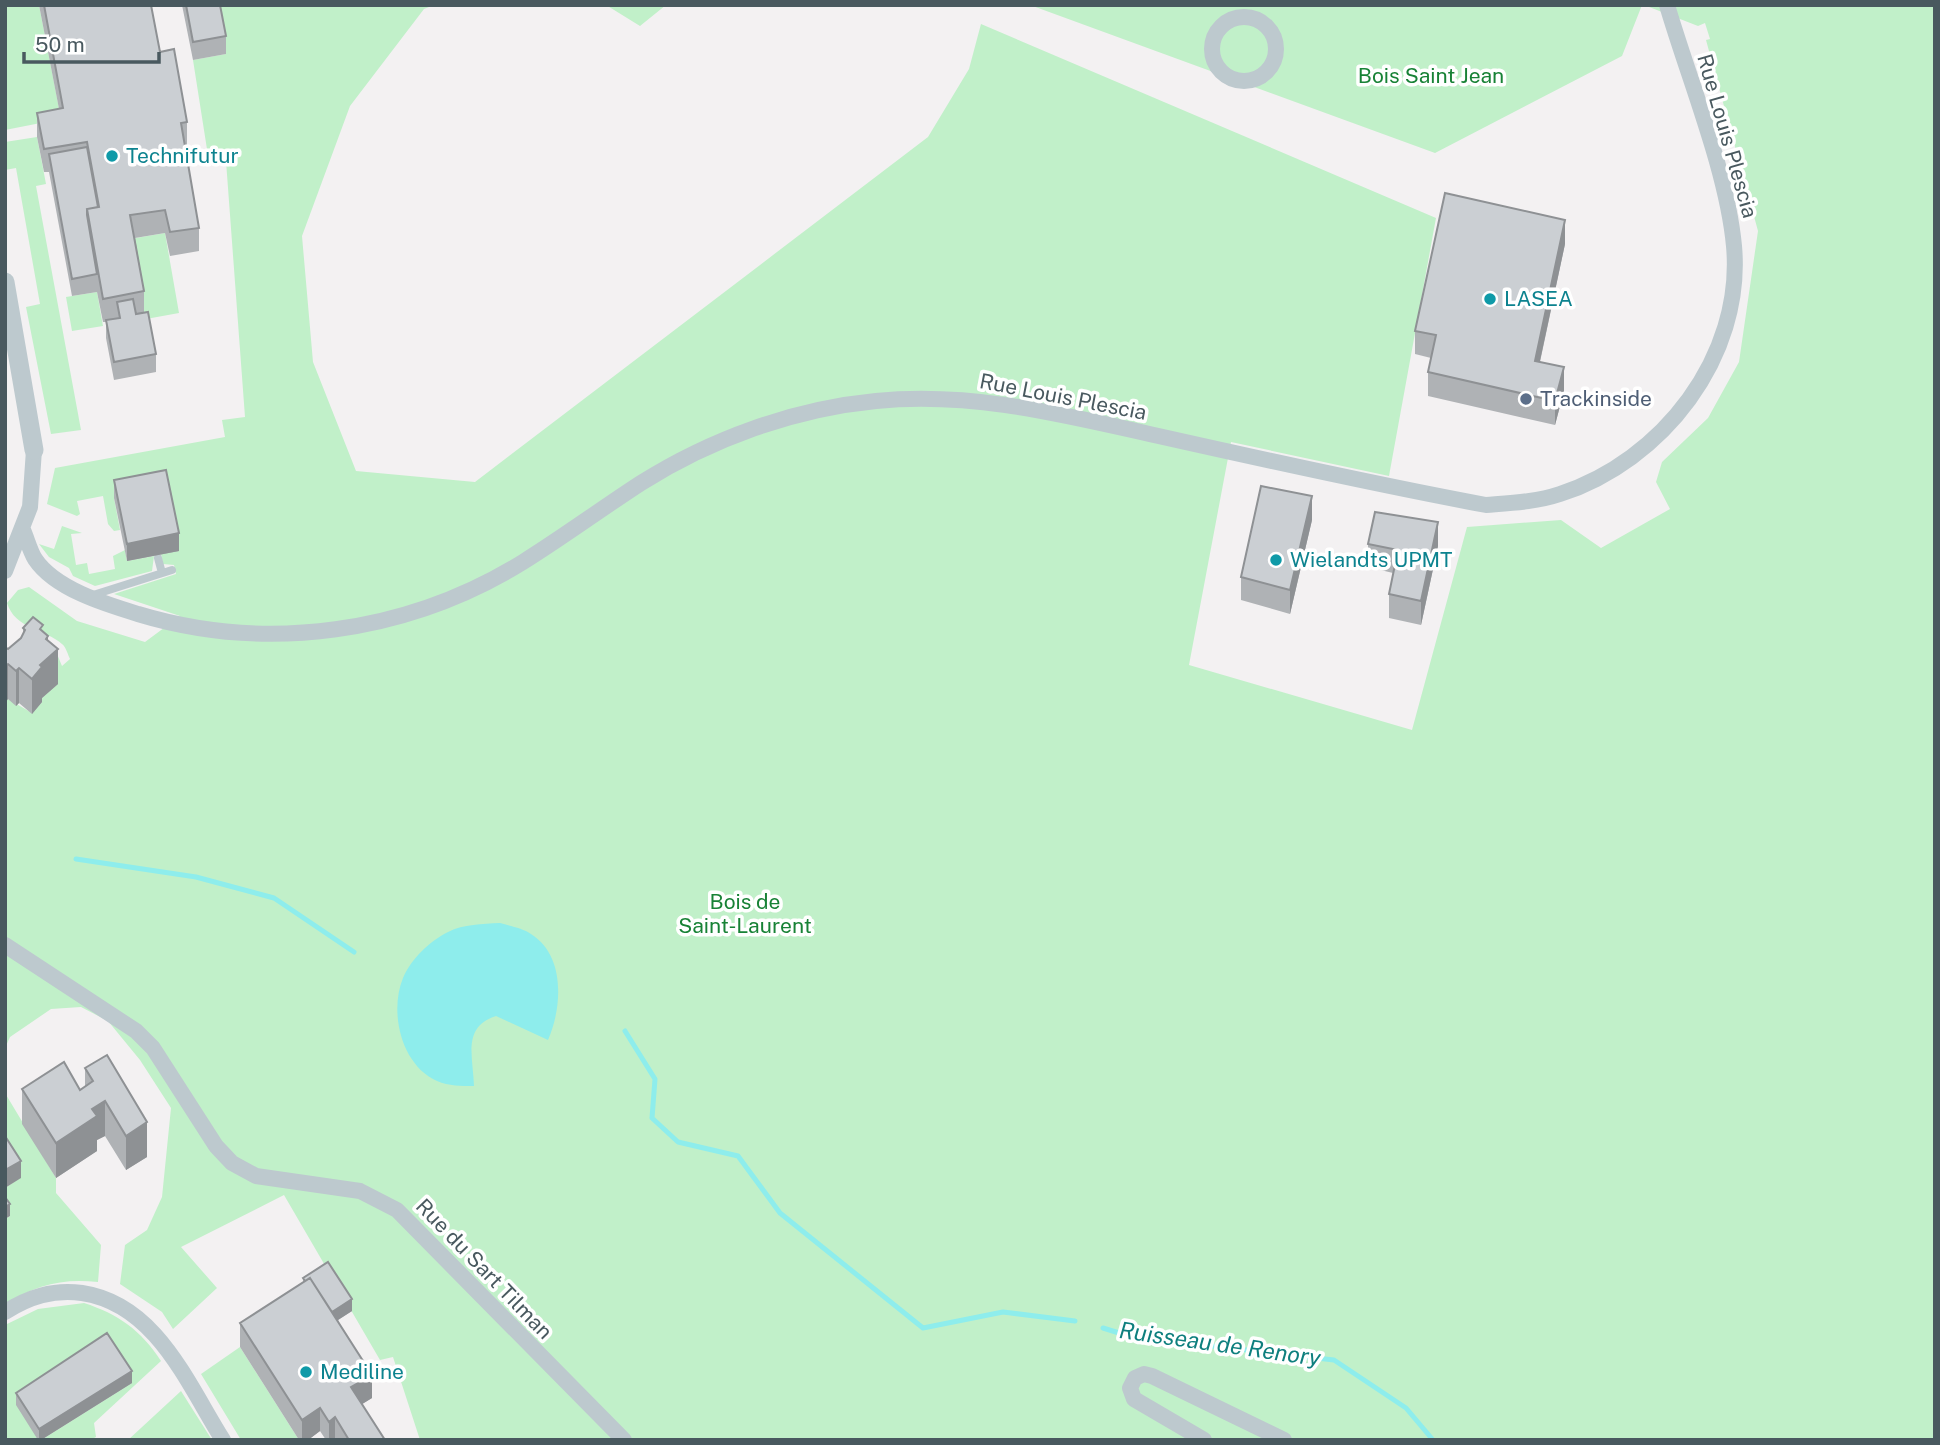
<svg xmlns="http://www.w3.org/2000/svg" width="1940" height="1445" viewBox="0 0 1940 1445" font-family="'Public Sans',sans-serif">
	<rect width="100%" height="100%" fill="#f3f1f2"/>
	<path fill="#c1f0c9" d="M5 5H39L61 119 5 130Z
		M216 5H434L424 9 350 106 302 236 313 362 356 471 475 482 928 137 969 69 981 24 1436 218 1389 476 1231 442 1189 665 1412 730 1467 527 1561 520 1601 548 1670 509 1656 482 1662 462 1708 418 1739 362 1758 231 1706 40 1710 39 1705 23 1698 26 1644 5H1935V1440H420L393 1357 380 1360 284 1195 181 1247 217 1288 173 1329 162 1312 120 1284 125 1245 147 1230 162 1197 171 1108 140 1060 108 1021 81 1007 51 1009 10 1037 5 1048V701L8 699 32 713 42 702 40 700 57 684V654L62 666 70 659C68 655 66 647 62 644 45 629 15 629 7 603L18 590 29 587 77 621 145 642 180 616 114 594 176 574 174 565 163 564 161 554 114 498 120 530 114 531 108 524 103 496 77 501 80 514 77 516 47 504 55 468 225 437 222 420 245 417 226 161 209 162 193 60 226 54Z
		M606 5H666L640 26Z
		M1030 5H1642L1622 56 1435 153Z
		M37 137 46 184 36 186 81 430 51 434 26 307 40 304 16 168 5 170V142Z
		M165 233 179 313 146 319 136 332 130 239Z
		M97 292 103 326 72 331 66 297Z
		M62 526 82 533 71 534 76 565 87 563 89 574 115 569 113 556 125 550 127 561 154 556 152 571 95 586 73 576 69 568 49 557 39 544 54 549Z
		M5 1093 56 1178V1193L101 1245 98 1282C62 1278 36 1285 5 1304V1219L10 1216 5 1209V1188L20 1178 5 1154Z
		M84 1303C118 1314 141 1330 161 1361L94 1423 96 1437 90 1440H41L132 1383 38 1440H5V1325L38 1309Z
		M240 1347 299 1440H241L201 1374Z
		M181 1391 212 1440H128Z"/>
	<path fill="#8eedec" d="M500 923C510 926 523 928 531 934 566 956 562 1008 548 1040L496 1016C462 1027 473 1056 474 1086 461 1086 449 1086 437 1081 401 1065 389 1012 403 978 411 959 430 941 448 932 464 924 482 924 500 923Z"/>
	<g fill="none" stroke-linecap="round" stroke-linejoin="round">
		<path stroke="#8eedec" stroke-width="5" d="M76 859 196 877 274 898 354 952
			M625 1031 655 1079 652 1118 678 1142 738 1156 780 1213 923 1328 1003 1312 1075 1321
			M1103 1328 1132 1337 1334 1360 1406 1408 1433 1440"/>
		<path stroke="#bdc9ce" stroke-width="8" d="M158 558 162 573
			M90 596 172 570"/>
		<path stroke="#bdc9ce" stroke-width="16" d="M1212 49a32 32 0 1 1 64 0a32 32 0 1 1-64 0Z
			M23 530C27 539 30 551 35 559 55 589 105 604 138 614 267 653 408 633 523 562 563 537 601 509 641 483 711 439 793 409 876 401 974 391 1068 416 1163 437 1270 461 1378 485 1486 505 1511 503 1536 502 1560 494 1662 461 1744 357 1734 246 1727 171 1689 80 1667 5
			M5 571 30 507 34 450
			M5 945 136 1031 153 1048 216 1146 232 1163 256 1176 360 1191 397 1210 624 1440
			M5 1312C29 1297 53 1289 82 1293 156 1304 187 1383 223 1440
			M1204 1440 1134 1399 1130 1388 1135 1378 1144 1374 1152 1376 1284 1440"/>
		<path stroke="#bdc9ce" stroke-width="19" d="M5 282 34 450"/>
	</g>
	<path fill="#afb2b5" d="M39 5H151L160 52 187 122V146H185L199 228V251L170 256 165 233 135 238 144 291V312L156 354V372L114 380 106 338V322H103L97 292 72 296 49 172H44L37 137V113L59 109Z
		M182 5H220L226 36V54L193 60Z
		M1565 244 1540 362 1564 391 1555 425 1428 396V372L1431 358 1415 354V331Z
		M114 480 179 551 127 561 114 498Z
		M1312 520 1290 614 1241 600V577Z
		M1368 544 1438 546 1421 625 1389 618V594L1393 573 1368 567Z
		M23 628 43 631 48 641 58 684 42 698V702L32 714 19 703 16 706 8 699 5 701V647L8 649 21 638 23 634Z
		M85 1068 147 1157 126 1170 105 1136 97 1140V1151L56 1178 22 1124V1089L80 1090 85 1087Z
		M303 1278 352 1311 338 1320 372 1398 362 1404 385 1440H326L320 1431 308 1440H299L240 1347V1323L303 1282Z
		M132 1383 41 1440H38L16 1405V1393Z"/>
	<path fill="#8e9194" d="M1565 220V244L1535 384V361Z
		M1564 367V391L1555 425V401Z
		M1312 496V520L1290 614V590Z
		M1438 522V546L1421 625V601Z
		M179 533V551L127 561V544Z
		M48 636V658L58 649V684L42 698V702L32 714V679L40 665 46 639Z
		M8 664V699L6 702V667Z
		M19 668V703L16 706V671Z
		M105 1101V1136L97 1140V1151L56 1178V1143L92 1109Z
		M147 1122V1157L126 1170V1136Z
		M21 1161V1178L5 1188V1170Z
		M10 1204V1216L5 1219V1207Z
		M352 1299V1311L327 1327V1315Z
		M132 1371V1383L41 1440H39V1429Z
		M372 1375V1398L351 1411V1387Z
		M320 1408V1431L308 1440H302V1420Z
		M335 1417V1440H329V1422Z"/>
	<path fill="#cbcfd3" stroke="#8e9194" stroke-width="2" d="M44 5H151L160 52 174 49 187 122 181 123 199 228 170 232 165 210 130 215 144 291 103 299 87 209 99 207 87 142 44 149 37 113 63 108Z
		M186 5H220L226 36 193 42Z
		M87 147 98 207 87 209V215L97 274 72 279 49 154Z
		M1445 193 1565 220 1535 361 1564 367 1555 401 1428 372 1436 335 1415 331Z
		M133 299 136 314 148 312 156 354 114 362 106 320 120 318 117 302Z
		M166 470 179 533 127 544 114 480Z
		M1261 486 1312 496 1290 590 1241 577Z
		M1375 512 1438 522 1421 601 1389 594 1398 550 1368 544Z
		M33 617 43 625 40 629 48 636 46 639 58 649 40 665 42 667 32 679 19 668 16 671 8 664 5 667V647L8 649 21 638 25 630 23 628Z
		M107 1055 147 1122 126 1136 105 1101 92 1109 97 1116 56 1143 22 1089 64 1062 80 1090 93 1081 85 1068Z
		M5 1136 21 1161 5 1170Z
		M5 1197 10 1204 5 1207Z
		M328 1262 352 1299 332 1312 310 1278 305 1281 303 1278Z
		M310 1278 372 1375 351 1387 385 1440H349L335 1417 329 1422 320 1408 302 1420 240 1323Z
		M107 1333 132 1371 39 1429 16 1393Z"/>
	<g fill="#0f9aa8" stroke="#fff" stroke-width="2.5">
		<circle cx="112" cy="156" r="7"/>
		<circle cx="1490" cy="299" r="7"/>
		<circle cx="1276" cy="560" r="7"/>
		<circle cx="306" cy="1372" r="7"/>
	</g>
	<circle fill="#5c6f8a" stroke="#fff" stroke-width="2.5" cx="1526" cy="399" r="7"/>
	<g text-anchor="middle" stroke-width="7" stroke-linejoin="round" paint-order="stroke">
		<g font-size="21" fill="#188236" stroke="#fff">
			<text x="1431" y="83">Bois Saint Jean</text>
			<text x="745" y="909">Bois de<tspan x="745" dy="24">Saint-Laurent</tspan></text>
		</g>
		<g font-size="21" fill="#49595f" stroke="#fff">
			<text transform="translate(1727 136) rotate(74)" y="7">Rue Louis Plescia</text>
			<text transform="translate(1063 397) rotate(11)" y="7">Rue Louis Plescia</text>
			<text transform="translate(484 1269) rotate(46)" y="7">Rue du Sart Tilman</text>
		</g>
		<g font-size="21" fill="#0d838f" stroke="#fff" text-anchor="start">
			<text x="126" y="163">Technifutur</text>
			<text x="1504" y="306">LASEA</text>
			<text x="1290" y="567">Wielandts UPMT</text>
			<text x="320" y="1379">Mediline</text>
		</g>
		<g font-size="21" fill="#4e5e75" stroke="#fff" text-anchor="start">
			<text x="1540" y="406">Trackinside</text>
		</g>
		<g font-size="23" font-style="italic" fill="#0e7f7e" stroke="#fff">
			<text transform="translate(1220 1344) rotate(8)" y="8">Ruisseau de Renory</text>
		</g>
	</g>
	<rect width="1940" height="1445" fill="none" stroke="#49595f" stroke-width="14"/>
	<path d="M24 52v10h135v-10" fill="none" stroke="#49595f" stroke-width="3.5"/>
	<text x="35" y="52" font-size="21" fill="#49595f" stroke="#ffffff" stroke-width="5" paint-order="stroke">50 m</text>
</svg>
